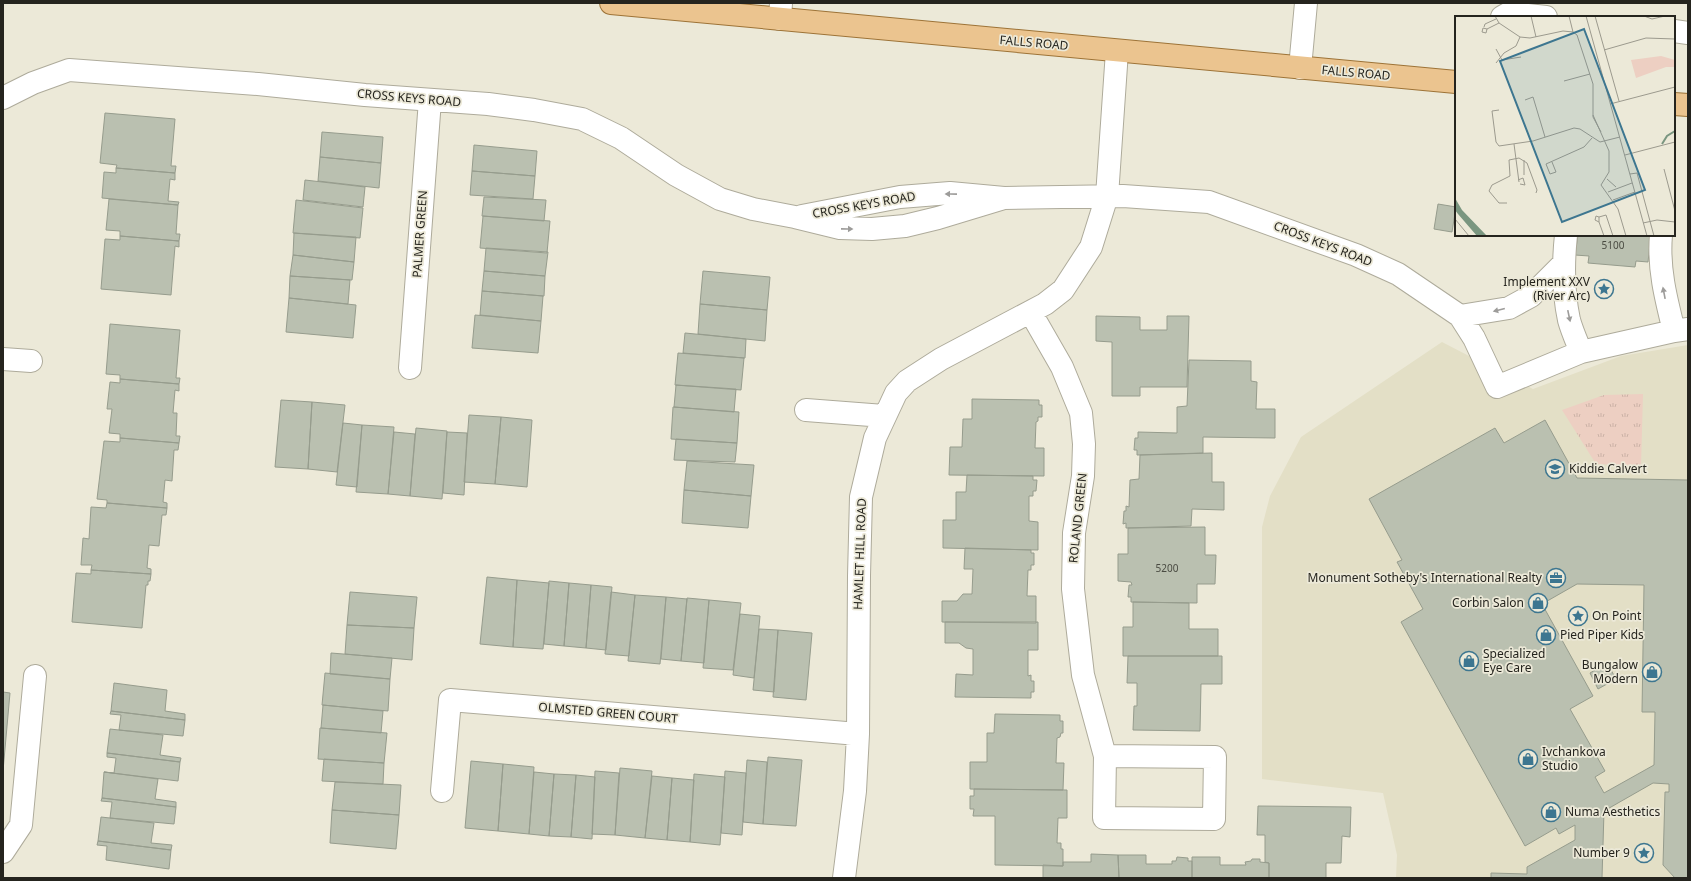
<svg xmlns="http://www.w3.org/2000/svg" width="1691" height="881" viewBox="0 0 1691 881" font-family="'Noto Sans',sans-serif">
	<defs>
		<pattern id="grass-tufts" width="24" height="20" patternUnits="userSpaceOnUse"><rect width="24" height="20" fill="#edcfc2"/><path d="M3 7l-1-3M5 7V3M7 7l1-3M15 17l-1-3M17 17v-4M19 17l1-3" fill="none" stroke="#cbb2a6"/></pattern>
	</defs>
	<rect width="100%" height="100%" fill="#ece9d8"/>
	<path fill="#e3dfc6" d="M1442 342 1533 389 1621 356 1688 345V878H1396L1397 855 1383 793 1262 779V527L1270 496 1301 437Z"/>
	<path fill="url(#grass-tufts)" d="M1643 394 1641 466 1596 464 1562 410 1604 395Z"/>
	<path fill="#bac0b0" stroke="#969c8d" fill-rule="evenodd" d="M105 113 175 119 171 166H176L175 173 116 168 117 165 100 163Z
		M322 132 383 137 381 163 320 157Z
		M474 145 537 151 535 176 472 171Z
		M320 157 381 163 379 188 318 181Z
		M116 168 175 173V180L170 179 168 201 179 202 178 205 102 198 104 172 116 173Z
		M472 171 535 176 533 199 470 195Z
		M305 180 365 187 363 207 303 200Z
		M484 197 546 200 544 221 482 216Z
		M109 199 178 205 176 234H180L179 241 120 236V231L106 230Z
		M296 200 363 208 360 238 293 233Z
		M1438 204 1456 207 1452 232 1434 229Z
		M483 216 550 221 547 253 480 248Z
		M294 233 356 237 354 262 293 255Z
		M1578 235H1651L1648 262 1636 261 1635 267 1588 263 1589 256 1575 255Z
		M120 236 179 241V247L175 246 171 295 101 289 105 239 120 240Z
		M486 248 548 252 545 276 484 271Z
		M293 255 354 262 352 280 290 276Z
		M484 271 545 276 544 296 482 291Z
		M703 271 770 277 767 310 700 304Z
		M290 276 350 280 348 304 289 298Z
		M482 291 543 296 541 321 480 315Z
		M289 298 356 305 353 338 286 332Z
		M700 304 767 310 765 341 698 334Z
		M475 315 541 321 538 353 472 348Z
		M1096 316 1140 317V330H1167V316H1189L1187 387H1140V396H1112V342L1096 341Z
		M110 324 180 330 176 378H180L179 384 120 379V375L106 374Z
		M685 333 746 339 745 358 683 353Z
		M678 353 744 358 741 390 675 385Z
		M1189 360 1251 361V381L1257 382 1256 409H1275V438L1203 437V453L1137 455V450H1134L1135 438H1138V432L1177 433V407L1187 406Z
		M120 379 179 384V391L175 390 173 413H177L176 436H180L179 443 120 438V434L109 433 112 409H107L110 382 120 383Z
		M676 385 736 389 734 412 674 407Z
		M972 399 1039 400V405H1042V417H1038V421L1036 422 1035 448H1044V476L949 475 950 447H962L963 419H972Z
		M281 400 312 402 308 469 275 467Z
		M312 402 345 405 337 472 308 469Z
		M673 407 739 412 737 443 671 439Z
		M469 415 501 417 495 484 464 482Z
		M501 417 532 420 527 487 495 484Z
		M1545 420 1577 478 1688 480V878H1675L1663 865 1665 792H1669V784L1653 783 1604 811 1602 878H1491V873L1527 874V867L1575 840V825L1559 834 1556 828 1525 846 1401 622 1423 609 1397 562 1402 560 1369 499 1495 428 1504 443ZM1577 584 1644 585 1642 712H1655L1654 765 1604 793 1595 777 1605 771 1570 709 1593 696 1542 604Z
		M343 423 362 425 357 487 336 485Z
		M362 425 394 427 388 494 356 492Z
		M416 428 447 431 442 499 410 496Z
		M394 432 415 434 410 496 388 494Z
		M447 432 467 433 464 495 443 493Z
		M120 438 179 443 178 450H174L172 481 165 480 163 502 167 503V508L107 503V500L97 499 104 441 120 442Z
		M676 439 737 443 735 462 674 460Z
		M1212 453V482H1224V510L1192 509 1191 526 1126 528V523L1123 524 1124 511H1126V506L1129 507 1130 480 1139 479 1140 455Z
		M687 461 754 465 751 496 684 490Z
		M967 475 1033 476V480H1037L1036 491H1033V496H1029V521L1038 522V550L943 548V520H956V492H966Z
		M684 490 751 496 748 528 682 523Z
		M107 503 167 508 166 515H162L159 546 149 545 147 568 151 569V574L91 570 92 565H81L83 538 89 539 91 507 106 508Z
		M1205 527V555H1216L1215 584H1197V603L1131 602V597H1128L1129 585H1132L1131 582 1118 581V554H1128V528Z
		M965 548 1031 550V553H1034V565H1031V570H1028L1027 596H1036V623L942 622V601H957L963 594H972L973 569H964Z
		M91 570 151 574 150 581H148V585H146L142 628 72 622 76 573 91 574Z
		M487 577 517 580 513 647 480 644Z
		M517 580 549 583 543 649 513 647Z
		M549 581 569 583 564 646 544 644Z
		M569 583 591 585 586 648 564 646Z
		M591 585 612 587 606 650 586 648Z
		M350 592 417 597 414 628 347 625Z
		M611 592 635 595 629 656 605 654Z
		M635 595 666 597 660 664 628 661Z
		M666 597 687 599 681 661 661 659Z
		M687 598 709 600 704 663 681 661Z
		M709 600 741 603 733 670 703 668Z
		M1133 602 1189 603V629H1218V656H1123V627H1133Z
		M740 614 760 616 754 678 733 675Z
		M945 622H1038V650H1028V676L1031 675V681H1034V692H1031V698L955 697 956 674 973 675V649L966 648 959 643H945Z
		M347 625 414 628 412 660 345 654Z
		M759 629 778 630 774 692 753 690Z
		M778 630 812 633 806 700 773 697Z
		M331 653 392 658 390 679 330 674Z
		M1128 656H1222V684H1201L1200 731 1133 730 1134 706H1137V683H1127Z
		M1607 663 1616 679 1598 689 1590 673Z
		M325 673 390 679 388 711 322 705Z
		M114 683 167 690 165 711 185 714V720L111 711Z
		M3 692 10 693 3 771Z
		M323 705 383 711 381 733 321 728Z
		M111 711 185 720 183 736 119 730 121 715 110 714Z
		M995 714 1060 715V721H1063V733H1061L1060 737 1057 738 1056 763H1064L1063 790 970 789V762H987V733H994Z
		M320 728 387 733 384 763 318 759Z
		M110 729 163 735 160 755 181 758 180 762 107 753Z
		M107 753 180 762 178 781 104 772 114 773 116 758 107 757Z
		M768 757 802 760 796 826 763 824Z
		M324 759 384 763 383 784 322 781Z
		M747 760 767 762 763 824 743 822Z
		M471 761 503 764 498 831 465 828Z
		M503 764 534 767 529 834 498 831Z
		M620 768 652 771 645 838 615 835Z
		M595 771 619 773 615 835 592 834Z
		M725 771 746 773 742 835 721 833Z
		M104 772 158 779 155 799 176 802V807L102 798Z
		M534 772 554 774 549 836 529 834Z
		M554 774 576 775 571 837 549 836Z
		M694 774 725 777 720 845 690 842Z
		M576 775 595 777 592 839 571 837Z
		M652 776 672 778 667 840 645 838Z
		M672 778 694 780 690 842 667 840Z
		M335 782 401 785 399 815 332 810Z
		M974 789 1067 790V818H1058L1057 843H1061V849H1063V866L995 865V816H973L974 809H970V796H974Z
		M102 798 176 807 174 824 110 818 112 802 101 801Z
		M1258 806 1351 807 1350 837 1342 836 1341 863H1326V878H1269V863L1265 862V835H1257Z
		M332 810 399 815 396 849 330 843Z
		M101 817 154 823 151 843 172 845 171 850 98 841Z
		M98 841 171 850 169 869 106 860 107 846 97 845Z
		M1091 854 1118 855 1119 878H1043V865L1063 866V862H1091Z
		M1118 855H1146V864H1172V861H1176L1177 857 1188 858V861H1192V878H1119Z
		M1192 857H1220V865H1246L1245 862 1251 861 1252 859H1260V862L1269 863V878H1192Z"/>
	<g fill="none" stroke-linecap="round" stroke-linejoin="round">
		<g stroke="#aeab9b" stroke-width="24">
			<path id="minor" d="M1502 17 1509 13 1546 17
				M780 19 781 3
				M1674 31 1688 33
				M1300 68 1306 3
				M3 98 33 83 69 70 258 84 365 95 488 104 534 110 582 119 621 138 676 175 720 199 753 209 795 217 840 228 872 229 905 226 938 218 1004 198
				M802 216 900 197 950 193 1004 198 1123 196 1209 202 1356 255 1398 274 1460 316 1474 338 1497 387 1581 352 1674 331 1688 329
				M1566 235C1563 263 1563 292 1569 320 1572 331 1577 342 1581 352
				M1661 235C1658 268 1666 299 1674 331
				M1031 313 1062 367 1081 413 1084 444 1083 476 1074 533 1073 589 1083 675 1105 756 1104 818 1214 819 1215 757 1105 756
				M1460 316 1509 308 1531 296 1563 264
				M3 359 31 361
				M410 368 430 100
				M806 410 884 416
				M442 791 450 700 858 734
				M3 852 21 825 35 676
				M844 878 855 791 858 734 859 576 861 497 875 438 896 393 907 381 941 359 1045 304 1063 290 1091 247 1107 196 1117 51"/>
		</g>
		<g stroke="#9d7337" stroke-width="24">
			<path id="major" d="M611 3 1456 82
				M1674 104 1688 105"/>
		</g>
		<use href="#minor" stroke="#fff" stroke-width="22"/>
		<use href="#major" stroke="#ebc48f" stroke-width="22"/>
	</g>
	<defs><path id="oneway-solid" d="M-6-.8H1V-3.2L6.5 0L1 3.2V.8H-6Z"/></defs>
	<g fill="#9d9c9a">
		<use href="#oneway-solid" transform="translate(951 194) rotate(-179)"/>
		<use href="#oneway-solid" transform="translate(847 229) rotate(1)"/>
		<use href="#oneway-solid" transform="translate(1664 293) rotate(-101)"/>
		<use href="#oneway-solid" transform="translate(1499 310) rotate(166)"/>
		<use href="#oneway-solid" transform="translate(1569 316) rotate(78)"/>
	</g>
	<defs>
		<g id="sight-ring" transform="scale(1)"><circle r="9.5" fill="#ece9d8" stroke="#3d7690" stroke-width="1.5"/><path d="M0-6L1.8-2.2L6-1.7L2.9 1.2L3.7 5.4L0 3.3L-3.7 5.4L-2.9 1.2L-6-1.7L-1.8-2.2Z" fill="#3d7690"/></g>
		<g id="school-ring" transform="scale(1)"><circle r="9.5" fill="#ece9d8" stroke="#3d7690" stroke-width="1.5"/><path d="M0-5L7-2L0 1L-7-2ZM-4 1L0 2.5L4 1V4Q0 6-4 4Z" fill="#3d7690"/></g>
		<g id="office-ring" transform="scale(1)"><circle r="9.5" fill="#ece9d8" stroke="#3d7690" stroke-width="1.5"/><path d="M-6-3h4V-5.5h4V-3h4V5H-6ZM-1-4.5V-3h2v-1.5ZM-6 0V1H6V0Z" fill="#3d7690"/></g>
		<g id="shop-ring" transform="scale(1)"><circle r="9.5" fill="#ece9d8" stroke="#3d7690" stroke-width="1.5"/><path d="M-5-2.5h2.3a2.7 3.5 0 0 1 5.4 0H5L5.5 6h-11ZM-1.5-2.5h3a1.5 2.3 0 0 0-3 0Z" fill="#3d7690"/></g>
	</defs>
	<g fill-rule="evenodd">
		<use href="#sight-ring" x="1604" y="289"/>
		<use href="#school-ring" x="1555" y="469"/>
		<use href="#office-ring" x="1556" y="578"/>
		<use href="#shop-ring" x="1538" y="603"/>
		<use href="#sight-ring" x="1578" y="616"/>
		<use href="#shop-ring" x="1546" y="635"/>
		<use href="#shop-ring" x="1469" y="661"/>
		<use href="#shop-ring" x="1652" y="672"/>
		<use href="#shop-ring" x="1528" y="759"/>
		<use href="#shop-ring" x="1551" y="812"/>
		<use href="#sight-ring" x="1644" y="853"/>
	</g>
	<g text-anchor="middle" stroke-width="3.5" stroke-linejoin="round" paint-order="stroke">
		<g font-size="10" fill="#4a4b42">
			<text x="1613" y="249">5100</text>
			<text x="1167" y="572">5200</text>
		</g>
		<g font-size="12" fill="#25241e" stroke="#ece9d8">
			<text transform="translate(1034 43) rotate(5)" y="4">FALLS ROAD</text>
			<text transform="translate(1356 73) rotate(5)" y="4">FALLS ROAD</text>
			<text transform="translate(409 98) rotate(5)" y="4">CROSS KEYS ROAD</text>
			<text transform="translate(864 205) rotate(-10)" y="4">CROSS KEYS ROAD</text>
			<text transform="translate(420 234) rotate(-86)" y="4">PALMER GREEN</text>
			<text transform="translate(1323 244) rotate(21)" y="4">CROSS KEYS ROAD</text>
			<text transform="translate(1078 518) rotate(-84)" y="4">ROLAND GREEN</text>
			<text transform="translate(860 554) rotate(-88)" y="4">HAMLET HILL ROAD</text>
			<text transform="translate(608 713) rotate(5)" y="4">OLMSTED GREEN COURT</text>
		</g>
		<g font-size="12" fill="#25241e" stroke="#ece9d8" text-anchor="start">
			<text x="1590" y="286" text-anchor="end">Implement XXV<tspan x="1590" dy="14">(River Arc)</tspan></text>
			<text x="1569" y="473">Kiddie Calvert</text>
			<text x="1542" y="582" text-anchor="end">Monument Sotheby's International Realty</text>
			<text x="1524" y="607" text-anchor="end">Corbin Salon</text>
			<text x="1592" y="620">On Point</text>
			<text x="1560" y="639">Pied Piper Kids</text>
			<text x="1483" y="658">Specialized<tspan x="1483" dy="14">Eye Care</tspan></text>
			<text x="1638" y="669" text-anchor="end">Bungalow<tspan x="1638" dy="14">Modern</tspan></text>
			<text x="1542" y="756">Ivchankova<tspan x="1542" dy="14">Studio</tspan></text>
			<text x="1565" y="816">Numa Aesthetics</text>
			<text x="1630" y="857" text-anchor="end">Number 9</text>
		</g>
	</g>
	<g transform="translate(1455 16)">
		<rect width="220" height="220" fill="#ece9d8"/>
		<path d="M206 40 220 44V51H211L181 62 176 44Z" fill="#edcfc2"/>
		<path d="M0 182 7 194 32 220H22L3 198 0 194Z" fill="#7a9680"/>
		<path fill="none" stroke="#7a9680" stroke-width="2" d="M207 128 212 120 220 115"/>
		<path fill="none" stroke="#9c9a8e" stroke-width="1" d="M40 0 44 7 65 21 75 22 108 15 118 16 122 19 138 68V101L146 116M76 0 81 21M114 0 118 16M131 0 192 220M140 0 164 85M189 0 197 3 210 0M29 11 30 8 41 3M32 13 31 17 27 16 28 12 32 13 44 7M41 33 47 44 66 41M149 34 191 22 220 23M41 47 49 37 61 30 65 21M109 65 135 58M70 84 78 81 90 121M155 88 220 71M44 94 37 95 41 126 44 130 78 125 119 112 125 113 145 126 165 121M138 99 154 135V156L146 169 163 193 171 220M59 128 64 166M170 139 220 126M69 144V159M97 146 101 156 95 158 91 148 129 131 137 122M209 153 220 195M175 158 182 157 199 220M152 163 161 171M63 164 68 162 70 169 65 168M153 176 177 167M158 184 180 176M52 187H44L34 175 37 169 55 160 54 144 64 142 72 147 82 174 81 177M144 201 141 200 140 204 144 206 149 220M0 203 14 220M144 206V201L151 199 158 220M188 207 202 204 220 206"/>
		<path fill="#3d7690" fill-opacity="0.15" stroke="#3d7690" stroke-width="2" d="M129 13 190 174 107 206 45 45Z"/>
		<rect width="220" height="220" fill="none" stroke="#25241e" stroke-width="2"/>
	</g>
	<rect width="1691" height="881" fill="none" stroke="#25241e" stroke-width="8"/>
</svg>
